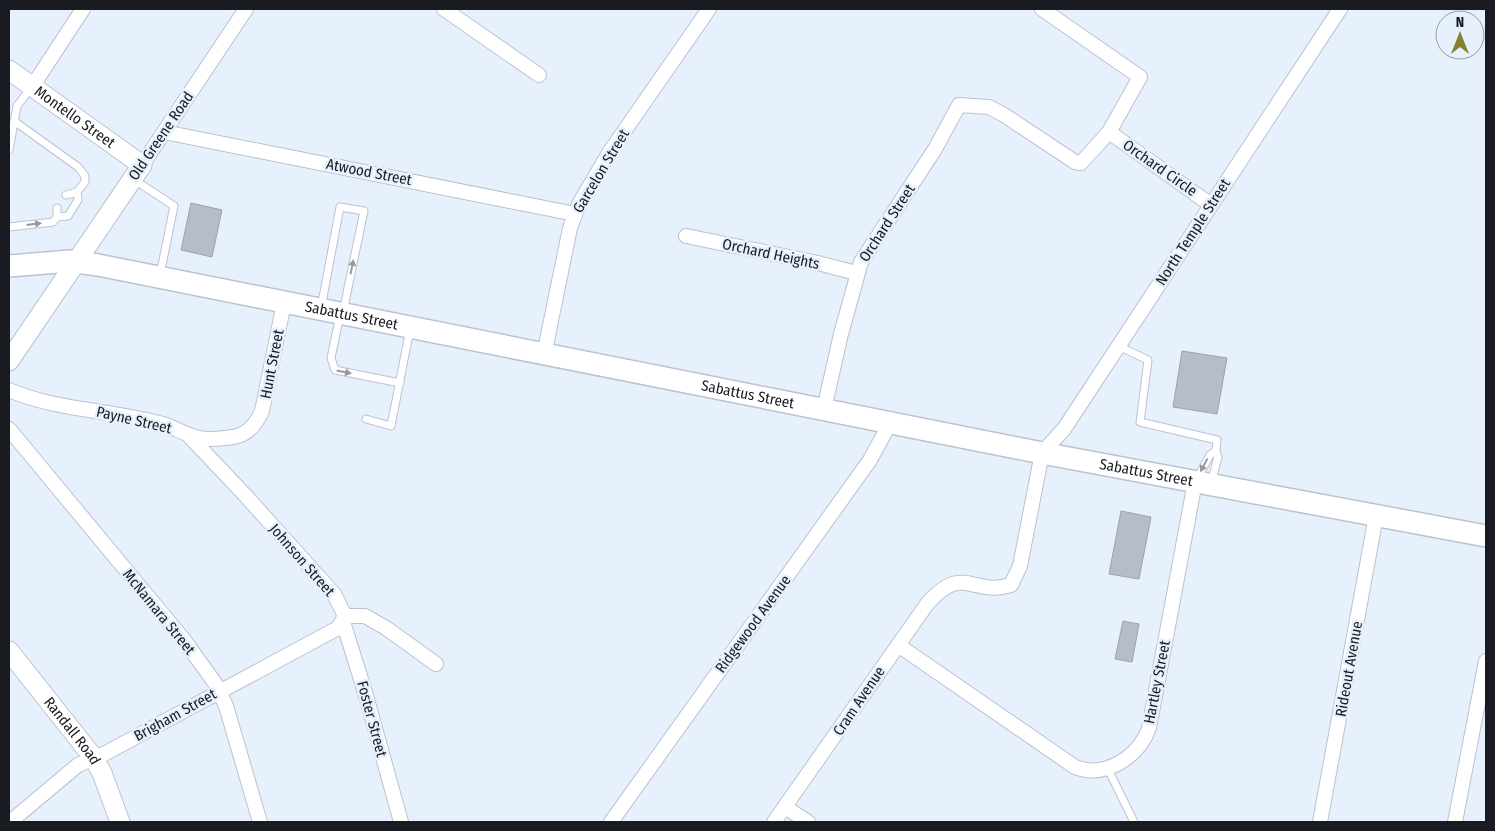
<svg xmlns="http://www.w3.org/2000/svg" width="1495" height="831" viewBox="0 0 1495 831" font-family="'Fira Sans Condensed',sans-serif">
	<rect width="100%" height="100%" fill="#e7f0fd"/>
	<path fill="#b4bdc9" stroke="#9aa3af" d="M191 203 222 210 212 257 181 250Z
		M1182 351 1227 358 1217 414 1173 407Z
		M1121 511 1151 517 1139 579 1109 574Z
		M1123 621 1139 624 1132 662 1115 659Z"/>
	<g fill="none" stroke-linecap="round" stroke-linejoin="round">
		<g stroke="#bac3cf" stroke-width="9">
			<path id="lane" d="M14 121 78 167 85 176V182L77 192 66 195
				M9 150 17 106 31 88
				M133 179 174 206 160 275
				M57 217 68 216 78 200 77 192
				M9 227 53 222 57 217V208
				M321 308 340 207 364 211 343 312
				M340 315 331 358 335 370 400 383
				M1118 346 1148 360 1140 422 1217 440 1216 451 1218 457 1211 483
				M366 419 391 426 410 329
				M1197 479 1210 455 1216 451
				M1107 767 1134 822"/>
		</g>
		<g stroke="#bac3cf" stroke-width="16">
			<path id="street" d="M444 9 539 75
				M32 87 83 9
				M164 132 575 214
				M1109 132 1211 205
				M142 165 246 9
				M686 236 818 263 856 273
				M544 355 570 228 579 204 609 153 709 9
				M9 390C58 411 115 410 166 425 180 430 195 440 210 439 238 438 250 437 262 411L284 303
				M824 409 841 334 861 262 935 149 959 105 989 107 1004 115 1075 162 1081 163 1109 132 1140 77 1042 9
				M9 429 184 640 215 683 226 706 260 822
				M190 437 245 495 334 594 345 616H365L386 628 436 664
				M345 616 344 625 365 692 401 822
				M898 645 1075 767C1106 779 1139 756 1149 728L1195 482
				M785 807 808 822
				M10 822 78 765 104 754 338 628 345 616
				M611 822 870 460 890 423
				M774 822 927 604C964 562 971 597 1011 585L1020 566 1042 453 1064 429 1340 9
				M1320 822 1376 516
				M1455 822 1486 661"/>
		</g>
		<g stroke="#bac3cf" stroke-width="21">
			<g id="secondary">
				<path id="s1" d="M9 70 142 165 9 361"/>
				<path id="s2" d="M9 651 93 757 102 773 120 822"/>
			</g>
		</g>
		<g stroke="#bac3cf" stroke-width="24">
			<g id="primary">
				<path id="s3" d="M9 266 70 261 98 265 1042 453 1486 536"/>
			</g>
		</g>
		<use href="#lane" stroke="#fff" stroke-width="7"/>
		<use href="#street" stroke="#fff" stroke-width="14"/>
		<use href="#secondary" stroke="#fff" stroke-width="19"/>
		<use href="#primary" stroke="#fff" stroke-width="21"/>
	</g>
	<defs><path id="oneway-solid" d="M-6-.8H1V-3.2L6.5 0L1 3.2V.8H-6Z" transform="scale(1.25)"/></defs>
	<g fill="#97989b">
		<use href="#oneway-solid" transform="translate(34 224) rotate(-7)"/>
		<use href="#oneway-solid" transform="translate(352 267) rotate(-78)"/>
		<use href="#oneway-solid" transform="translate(344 372) rotate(11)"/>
		<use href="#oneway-solid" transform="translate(1204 465) rotate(118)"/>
	</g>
	<g text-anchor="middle" stroke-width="5" stroke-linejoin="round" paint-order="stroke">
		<g font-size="15" fill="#181b20" stroke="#e7f0fd">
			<text dy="5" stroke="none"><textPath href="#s1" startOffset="81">Montello Street</textPath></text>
			<text transform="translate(161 136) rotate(-56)" y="5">Old Greene Road</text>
			<text transform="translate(1160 168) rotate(35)" y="5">Orchard Circle</text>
			<text transform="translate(601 171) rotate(-59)" y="5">Garcelon Street</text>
			<text transform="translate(369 172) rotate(11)" y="5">Atwood Street</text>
			<text transform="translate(887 223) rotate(-57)" y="5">Orchard Street</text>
			<text transform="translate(1193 232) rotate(-57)" y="5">North Temple Street</text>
			<text transform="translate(771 254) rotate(12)" y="5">Orchard Heights</text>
			<text dy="5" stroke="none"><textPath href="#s3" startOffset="348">Sabattus Street</textPath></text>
			<text transform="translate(272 364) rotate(-79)" y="5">Hunt Street</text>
			<text dy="5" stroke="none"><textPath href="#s3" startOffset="752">Sabattus Street</textPath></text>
			<text transform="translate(134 420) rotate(13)" y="5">Payne Street</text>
			<text dy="5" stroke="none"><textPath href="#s3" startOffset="1158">Sabattus Street</textPath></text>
			<text transform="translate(302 560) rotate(49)" y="5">Johnson Street</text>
			<text transform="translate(159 612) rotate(51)" y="5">McNamara Street</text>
			<text transform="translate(753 624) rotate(-54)" y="5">Ridgewood Avenue</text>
			<text transform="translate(1349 669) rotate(-80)" y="5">Rideout Avenue</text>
			<text transform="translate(1157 682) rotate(-79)" y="5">Hartley Street</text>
			<text transform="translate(859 701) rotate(-56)" y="5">Cram Avenue</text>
			<text transform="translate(175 715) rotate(-29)" y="5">Brigham Street</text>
			<text transform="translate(372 719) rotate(75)" y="5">Foster Street</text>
			<text dy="5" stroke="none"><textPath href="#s2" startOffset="102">Randall Road</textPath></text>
		</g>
	</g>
	<rect width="1495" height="831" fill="none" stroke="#181b20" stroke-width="20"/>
	<g transform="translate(1460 35)"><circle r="24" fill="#e7f0fd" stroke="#949ba5"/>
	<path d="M0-4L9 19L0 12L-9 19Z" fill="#888129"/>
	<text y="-8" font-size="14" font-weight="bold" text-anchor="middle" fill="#181b20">N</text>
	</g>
</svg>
